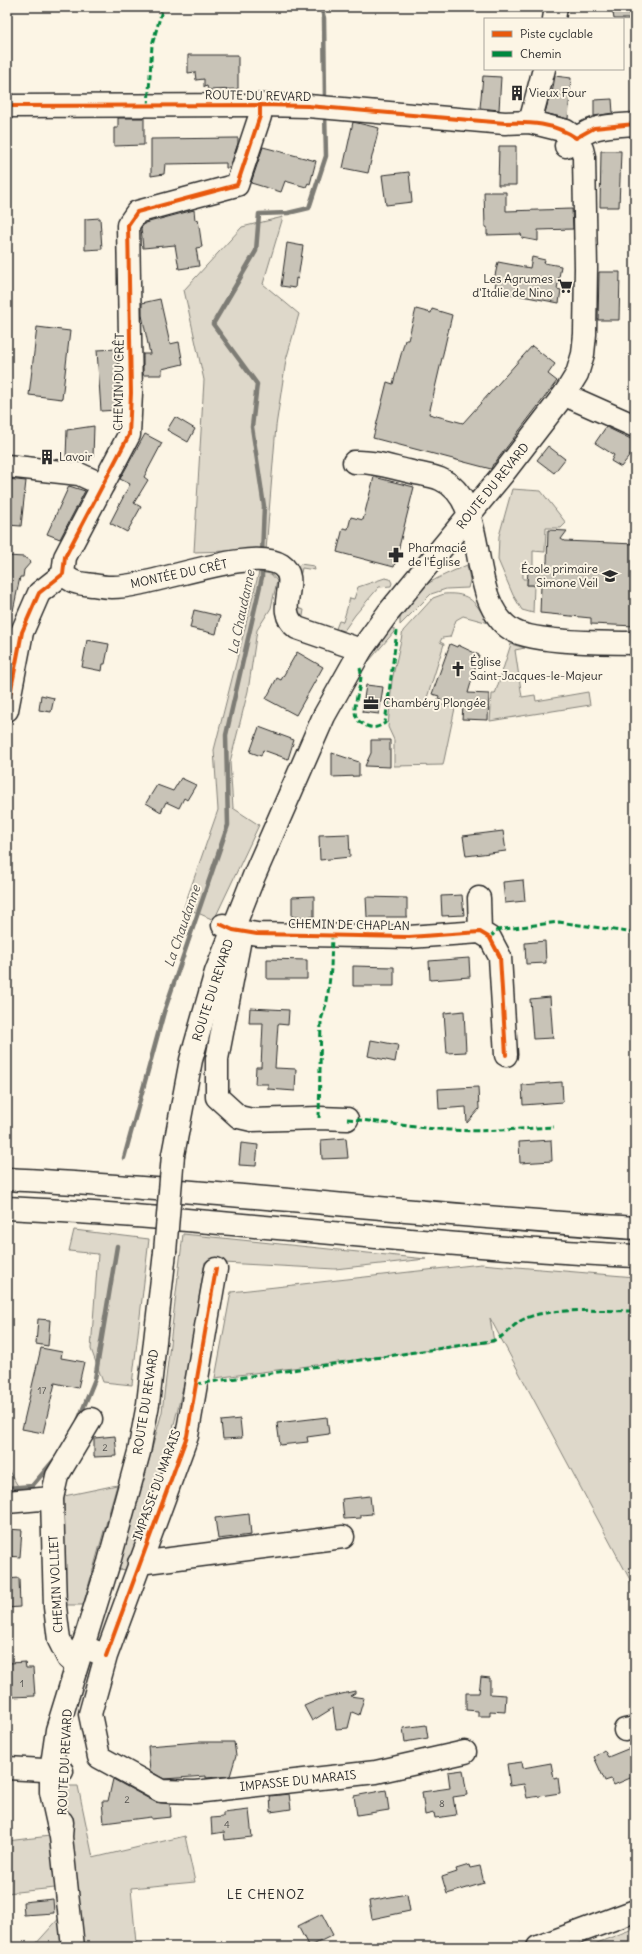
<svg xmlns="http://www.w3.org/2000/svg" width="642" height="1954" viewBox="0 0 642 1954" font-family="Delius,sans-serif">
	<rect width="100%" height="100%" fill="#fcf5e5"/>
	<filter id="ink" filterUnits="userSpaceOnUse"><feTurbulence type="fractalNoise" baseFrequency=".025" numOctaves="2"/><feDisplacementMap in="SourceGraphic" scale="8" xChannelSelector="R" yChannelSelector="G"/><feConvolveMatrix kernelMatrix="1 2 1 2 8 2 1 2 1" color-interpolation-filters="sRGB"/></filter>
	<g filter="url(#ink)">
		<path fill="#ded8ca" stroke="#84827a" d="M283 217 263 284 299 314 286 360 276 426 266 550 194 552 204 380 184 290 242 227Z
			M512 489 541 491 566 523 561 528H546L545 552 533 551V570L523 571V579H527V585H534L533 613 522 610 513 595 498 560 499 536Z
			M300 564 314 566 315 570 302 568 293 607 304 610 302 622 335 631 339 621 343 622 350 598 354 599 358 587 385 578 390 579 392 583 391 586 379 587 355 615 341 635C325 631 292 629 289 608 289 603 292 595 292 590 294 580 292 571 300 564Z
			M467 565 470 580 468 588 446 589 431 594 400 625C397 591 443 576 467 565Z
			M259 572 271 574 277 581 271 608 257 630 248 691 230 762 233 808 259 825 214 920 184 907 218 810 214 750Z
			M444 594C471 592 475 603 489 623L463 616 456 620 450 637 442 638 440 642 444 644 426 701 455 708 443 765 394 766V740L388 727 392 680 403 631 433 598Z
			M390 627 394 629V632L369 661H366Z
			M511 644 525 648 515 650 522 697 535 695 536 701 588 692 590 705 490 721 492 694H495Z
			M74 1230 149 1239 132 1385 103 1382 91 1349 98 1254 69 1251Z
			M183 1234 426 1259 335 1269 205 1262 188 1366 165 1462 126 1570 119 1569 162 1412Z
			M481 1264 635 1277V1589L490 1318 494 1342 215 1378 231 1292Z
			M7 1468 18 1486 7 1497Z
			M117 1485 83 1605H60L64 1496Z
			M65 1786H78L93 1858 185 1836 195 1882 131 1888 136 1943 133 1947H33L72 1904Z
			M50 1836 55 1888 7 1893V1841Z
			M635 1928V1947H587Z"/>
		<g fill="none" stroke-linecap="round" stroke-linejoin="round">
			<path stroke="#7d7b74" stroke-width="4.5" d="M321 7 324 18 325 101
				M262 555 264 506 252 427 257 384 213 324 256 251 259 214 288 213 309 208 326 156 325 112
				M124 1158 164 1012 228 825 226 735 262 577V566
				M78 1421 95 1379 117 1246
				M7 1488 32 1486 55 1459"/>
		</g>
		<path fill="#c8c3b7" stroke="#2b2b2b" d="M612 7H629L631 19H614Z
			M188 55H238V89L208 90 207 86 204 87V79L196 80 195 72 188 73Z
			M483 76 501 77 499 110 480 108Z
			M555 76 571 78 568 119 545 113 549 98 551 99Z
			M612 99 613 113 594 116V100Z
			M118 118H144V145L114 146V128H118Z
			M353 122 379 128 368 173 343 168Z
			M238 138V143L230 168H226V163L165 164 164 174 151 176V139Z
			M499 146H516V185H498Z
			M263 147 316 161 310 184 308 183 306 187 285 181 281 192 251 183Z
			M601 151H621L619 207H600Z
			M409 172 412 202 386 205 382 175Z
			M484 192H506V211L572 209 573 229 538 230V241L522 238 521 234 487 235V227H485Z
			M194 210 195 220 198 219 202 247 196 248 199 266 179 269 175 245 143 248 141 228 145 223Z
			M100 218 102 249 85 250V219Z
			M287 243 303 246 298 279 296 278 295 288 281 286Z
			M532 257 545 260 544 263 561 266 557 289 561 290 559 303 495 291 496 280H494L498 262 530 268Z
			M599 272H620L619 320H598Z
			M160 299 170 344 179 342 183 364 162 369V375H143V354H150L142 315V303Z
			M416 309 431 313 432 309 452 315 429 414 463 423 532 346 555 364 548 374 557 381 494 464H493L491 469 373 438 387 382 393 384 405 340H408Z
			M37 327 70 331 62 399 29 395Z
			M117 349 118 410 101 411 97 350Z
			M175 417 195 429 188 442 167 430Z
			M94 426 93 457H66L67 430Z
			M606 427 635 441V449L621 467 611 461 614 455 595 443Z
			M145 434 162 443 144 477 148 480 134 503 141 507 127 532 110 523 130 484 120 479Z
			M548 446 565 459 554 473 537 460Z
			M374 477 414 487 394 567 337 552 343 528 348 529 351 517 363 520Z
			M7 479 26 481 21 526 7 525Z
			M69 486 85 491 60 539 47 534Z
			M548 530 567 531 561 539 564 541 635 544V626L591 624V618L540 613 541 585H527L528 570H543L544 563H547Z
			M7 556 24 557 31 562 24 570 23 577H20L13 611 7 610Z
			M194 610 220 616 216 634 190 628Z
			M87 640 109 644 105 664H103L102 671 82 667Z
			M450 644 457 647 458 645 479 655 468 693 489 694 488 720 462 719 463 706 438 699 439 696 432 694Z
			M297 652 323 667 296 715 266 699 277 678 281 680Z
			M366 685 383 687 379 714 362 712Z
			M41 695 54 698 51 712 39 710Z
			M259 727 294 740 288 759 263 750 261 756 250 752Z
			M371 740H390V767L365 766 371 753Z
			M332 753 359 762V776L332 777Z
			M181 778 196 785 187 800 184 798 179 808 166 802 161 812 146 803 157 785 173 791Z
			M503 831 506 851 466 856 463 836Z
			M349 834 350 857 320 860 319 835Z
			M523 880 525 901 505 903 503 882Z
			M462 895 464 915 442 916 441 896Z
			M314 896V917H292V897Z
			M366 897 407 898V917H367Z
			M545 941 546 963 526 964 525 943Z
			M469 958 470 977 430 980 429 961Z
			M267 959 307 960V979H267Z
			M353 966 394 967V986H353Z
			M550 997 553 1038 533 1039 530 999Z
			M250 1008 289 1010 288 1025 278 1024 275 1068 296 1069 295 1091 268 1089V1084H255L256 1067H261L263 1023H249Z
			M464 1011 466 1052 447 1053 444 1013Z
			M371 1040 398 1045 395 1062 368 1056Z
			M562 1082 563 1102 523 1105 522 1085Z
			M478 1087 479 1109 467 1123 466 1107 439 1109 438 1089Z
			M346 1138 348 1158 322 1159 321 1140Z
			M551 1140 552 1161 520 1163 519 1142Z
			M241 1143 258 1145 256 1166 239 1165Z
			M38 1319 50 1320 48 1346 36 1344Z
			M41 1348 62 1352 61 1358 84 1362 78 1388 55 1383 43 1433 22 1429Z
			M327 1417 329 1434 307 1437 308 1442 280 1445 277 1423Z
			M240 1419 242 1438 223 1439 221 1421Z
			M115 1436 117 1456 94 1457V1438Z
			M370 1496 372 1514 361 1515V1518L344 1519 342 1499Z
			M249 1514 251 1535 218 1539 215 1518Z
			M7 1529 22 1530 20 1557 7 1556Z
			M19 1578 20 1607 7 1608V1579Z
			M25 1662 26 1668H33L35 1696 12 1697 9 1663Z
			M481 1677 490 1678V1694L506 1695 505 1712 490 1711V1716H478V1711L466 1710V1693H479Z
			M355 1691V1693L350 1696 364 1698 359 1715 352 1712 348 1728 336 1729 333 1708 312 1721 304 1706 320 1699Z
			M426 1725 428 1738 405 1742 403 1728Z
			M198 1742H234L236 1756 230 1776 206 1778V1776L164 1779 150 1771 148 1746Z
			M635 1746V1776L614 1785 611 1779 605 1781 594 1757 604 1750 608 1757Z
			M522 1762 523 1768 551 1763 554 1779 558 1778 560 1793 527 1798 524 1784 510 1786 507 1764Z
			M463 1770 467 1795 453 1797 456 1815 435 1818 434 1813 425 1815 422 1792 450 1788 448 1772Z
			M113 1779 155 1802 170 1804 171 1817 151 1819V1817L104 1823 102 1801H108Z
			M386 1790 389 1810 357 1815 354 1796Z
			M289 1794 291 1809 271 1812 270 1796Z
			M249 1810 252 1837 225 1840 224 1832 212 1834 211 1818 223 1817V1813Z
			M469 1865 470 1868 480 1866 484 1883 447 1894 442 1877 457 1872 456 1869Z
			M407 1894 410 1911 372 1919 369 1901Z
			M53 1899 54 1913 24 1915 23 1902Z
			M322 1914 333 1935 309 1947 298 1926Z"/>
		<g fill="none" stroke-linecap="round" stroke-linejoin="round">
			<g stroke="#2b2b2b" stroke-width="25">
				<path id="minor" d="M554 19 556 7
					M530 122 544 69
					M566 392 572 398 635 426
					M354 462C373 461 390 467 408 471 418 474 430 475 440 479 492 501 464 600 512 630 534 643 608 643 635 643
					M7 466 79 474 103 485
					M63 574C74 584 78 583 93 585 99 586 105 587 111 587 151 588 251 545 281 565 303 580 272 609 297 628L361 650
					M7 710 22 632 39 593 63 574 65 557 129 435 131 393 128 225 137 212 237 185 260 116V105
					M479 898 480 932
					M223 925 233 930 257 934 409 937 480 932
					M233 930 239 944 217 1059V1097L239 1117 252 1120 319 1118 347 1119
					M480 932 490 938 500 957 506 1055
					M7 1502 52 1498
					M139 1563 343 1537
					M82 1646 106 1656 90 1714 99 1757 161 1791 195 1792 376 1772 465 1752
					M106 1656 187 1436 216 1269
					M76 1665 68 1658 59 1640 55 1607 52 1498 57 1476 91 1419
					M625 1730 635 1728
					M7 1768 62 1771
					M538 1947 635 1911"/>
			</g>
			<g stroke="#2b2b2b" stroke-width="25">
				<path id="major" d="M7 106 260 105 308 106 505 123 530 122 566 131 576 138 582 149 584 157 586 268 585 334 583 354 577 374 566 392 502 475 388 613 361 650 324 716 254 876 216 972 191 1060 173 1155
					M566 146C592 125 603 126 635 124
					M62 1822 61 1837 73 1947
					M61 1837 51 1792V1771L57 1730 109 1562 139 1452 148 1404 165 1252"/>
			</g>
			<g stroke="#2b2b2b" stroke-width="25">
				<path id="highway" d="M7 1179C217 1190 425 1215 635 1228
					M7 1208C217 1218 425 1246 635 1256"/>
			</g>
			<use href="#minor" stroke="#fcf5e5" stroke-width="22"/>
			<use href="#major" stroke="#fcf5e5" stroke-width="22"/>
			<use href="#highway" stroke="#fcf5e5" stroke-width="22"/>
			<g stroke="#2b2b2b" stroke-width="25" stroke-linecap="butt">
				<path id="major-bridge" d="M165 1252 173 1155"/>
			</g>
			<use href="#major-bridge" stroke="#fcf5e5" stroke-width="22"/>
			<path stroke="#00873e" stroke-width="3" stroke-dasharray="6 3" stroke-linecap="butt" d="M148 106 152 45 163 7
				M360 668C366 688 341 717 367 726 374 729 379 727 385 723L397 631
				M490 938 497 930 559 922 635 933
				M319 1118 321 1020 327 1001 331 969 332 934
				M347 1119C378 1121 407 1127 438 1129 476 1133 515 1129 554 1127
				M196 1384 491 1341C505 1338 511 1325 524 1319 548 1307 606 1311 635 1311"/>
			<g stroke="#fcf5e5" stroke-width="6">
				<path id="cycleway" d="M7 106 260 105 308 106 505 123C530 122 554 123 576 138L594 128 635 124
					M7 710 22 632 39 593 63 574 65 557 129 435 131 393 128 225 137 212 237 185 260 116V105
					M220 924 233 930 257 934 409 937 480 932 490 938 500 957 506 1055
					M106 1656 187 1436 216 1269"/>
			</g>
			<use href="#cycleway" stroke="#e8590c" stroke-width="4"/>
		</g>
	</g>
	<defs>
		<g id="building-bare" transform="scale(1.2)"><path d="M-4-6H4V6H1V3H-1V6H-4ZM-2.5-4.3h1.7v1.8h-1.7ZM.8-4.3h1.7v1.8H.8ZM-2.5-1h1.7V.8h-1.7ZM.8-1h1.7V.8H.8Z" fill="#2b2b2b" stroke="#fcf5e5" stroke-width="2.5" paint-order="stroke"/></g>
		<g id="supermarket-bare" transform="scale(1.2)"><path d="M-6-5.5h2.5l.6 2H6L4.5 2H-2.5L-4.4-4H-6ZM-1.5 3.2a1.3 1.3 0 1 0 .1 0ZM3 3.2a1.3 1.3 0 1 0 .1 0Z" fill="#2b2b2b" stroke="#fcf5e5" stroke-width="2.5" paint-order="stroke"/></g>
		<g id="pharmacy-bare" transform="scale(1.2)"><path d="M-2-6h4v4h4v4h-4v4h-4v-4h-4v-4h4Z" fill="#2b2b2b" stroke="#fcf5e5" stroke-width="2.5" paint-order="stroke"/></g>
		<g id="school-bare" transform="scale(1.2)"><path d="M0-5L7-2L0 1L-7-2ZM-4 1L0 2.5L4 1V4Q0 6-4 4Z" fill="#2b2b2b" stroke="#fcf5e5" stroke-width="2.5" paint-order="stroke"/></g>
		<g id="church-bare" transform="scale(1.2)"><path d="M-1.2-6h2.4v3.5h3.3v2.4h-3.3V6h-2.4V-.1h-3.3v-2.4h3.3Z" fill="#2b2b2b" stroke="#fcf5e5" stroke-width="2.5" paint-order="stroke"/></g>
		<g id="office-bare" transform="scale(1.2)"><path d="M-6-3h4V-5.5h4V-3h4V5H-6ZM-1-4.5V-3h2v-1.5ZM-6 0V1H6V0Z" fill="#2b2b2b" stroke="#fcf5e5" stroke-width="2.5" paint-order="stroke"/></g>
	</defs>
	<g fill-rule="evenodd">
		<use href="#building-bare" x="517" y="93"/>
		<use href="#supermarket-bare" x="565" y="286"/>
		<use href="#building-bare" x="47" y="457"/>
		<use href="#pharmacy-bare" x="396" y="555"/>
		<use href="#school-bare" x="610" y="576"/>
		<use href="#church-bare" x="458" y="669"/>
		<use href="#office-bare" x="371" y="703"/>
	</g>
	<g text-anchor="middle" stroke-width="4" stroke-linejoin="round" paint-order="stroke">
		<g font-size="10" fill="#52514e">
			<text x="42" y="1394">17</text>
			<text x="105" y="1451">2</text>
			<text x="22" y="1687">1</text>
			<text x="127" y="1803">2</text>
			<text x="442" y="1807">8</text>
			<text x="227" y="1828">4</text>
		</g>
		<g font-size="12" fill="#2b2b2b" stroke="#fcf5e5" text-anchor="start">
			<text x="529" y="97">Vieux Four</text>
			<text x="553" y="283" text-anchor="end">Les Agrumes<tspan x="553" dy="14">d'Italie de Nino</tspan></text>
			<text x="59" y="461">Lavoir</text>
			<text x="408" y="552">Pharmacie<tspan x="408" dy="14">de l'Église</tspan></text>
			<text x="598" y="573" text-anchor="end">École primaire<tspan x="598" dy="14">Simone Veil</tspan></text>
			<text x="470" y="666">Église<tspan x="470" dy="14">Saint-Jacques-le-Majeur</tspan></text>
			<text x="383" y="707">Chambéry Plongée</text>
		</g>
		<g font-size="12" fill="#2b2b2b" stroke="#fcf5e5">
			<text transform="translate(258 96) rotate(1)" y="4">ROUTE DU REVARD</text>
			<text transform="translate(119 382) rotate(-89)" y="4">CHEMIN DU CRÊT</text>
			<text transform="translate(493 486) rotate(-51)" y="4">ROUTE DU REVARD</text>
			<text transform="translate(179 574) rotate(-12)" y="4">MONTÉE DU CRÊT</text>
			<text transform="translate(349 925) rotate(1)" y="4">CHEMIN DE CHAPLAN</text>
			<text transform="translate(213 990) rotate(-72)" y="4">ROUTE DU REVARD</text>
			<text transform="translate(146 1402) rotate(-81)" y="4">ROUTE DU REVARD</text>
			<text transform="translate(157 1485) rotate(-70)" y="4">IMPASSE DU MARAIS</text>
			<text transform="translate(56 1584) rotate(-93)" y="4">CHEMIN VOLLIET</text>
			<text transform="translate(65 1762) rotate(-87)" y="4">ROUTE DU REVARD</text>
			<text transform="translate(298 1781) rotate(-6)" y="4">IMPASSE DU MARAIS</text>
		</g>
		<g font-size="13" font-style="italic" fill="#545350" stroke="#fcf5e5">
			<text transform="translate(241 612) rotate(-78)" y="5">La Chaudanne</text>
			<text transform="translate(182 926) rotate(-71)" y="5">La Chaudanne</text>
		</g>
		<g font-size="13" letter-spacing="1" fill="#2b2b2b" stroke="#fcf5e5">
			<text x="266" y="1899">LE CHENOZ</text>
		</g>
	</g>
	<rect width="642" height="1954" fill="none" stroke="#fcf5e5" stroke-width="24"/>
	<rect x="12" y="12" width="618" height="1930" fill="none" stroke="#2b2b2b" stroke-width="1.5" filter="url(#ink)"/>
	<rect x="484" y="18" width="140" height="52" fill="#fcf5e5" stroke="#a8a49b"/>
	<rect x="492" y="31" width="20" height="6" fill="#e8590c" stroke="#a8a49b"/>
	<text x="520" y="38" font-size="12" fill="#2b2b2b">Piste cyclable</text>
	<rect x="492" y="51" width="20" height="6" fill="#00873e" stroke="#a8a49b"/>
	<text x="520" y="58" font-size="12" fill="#2b2b2b">Chemin</text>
</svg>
